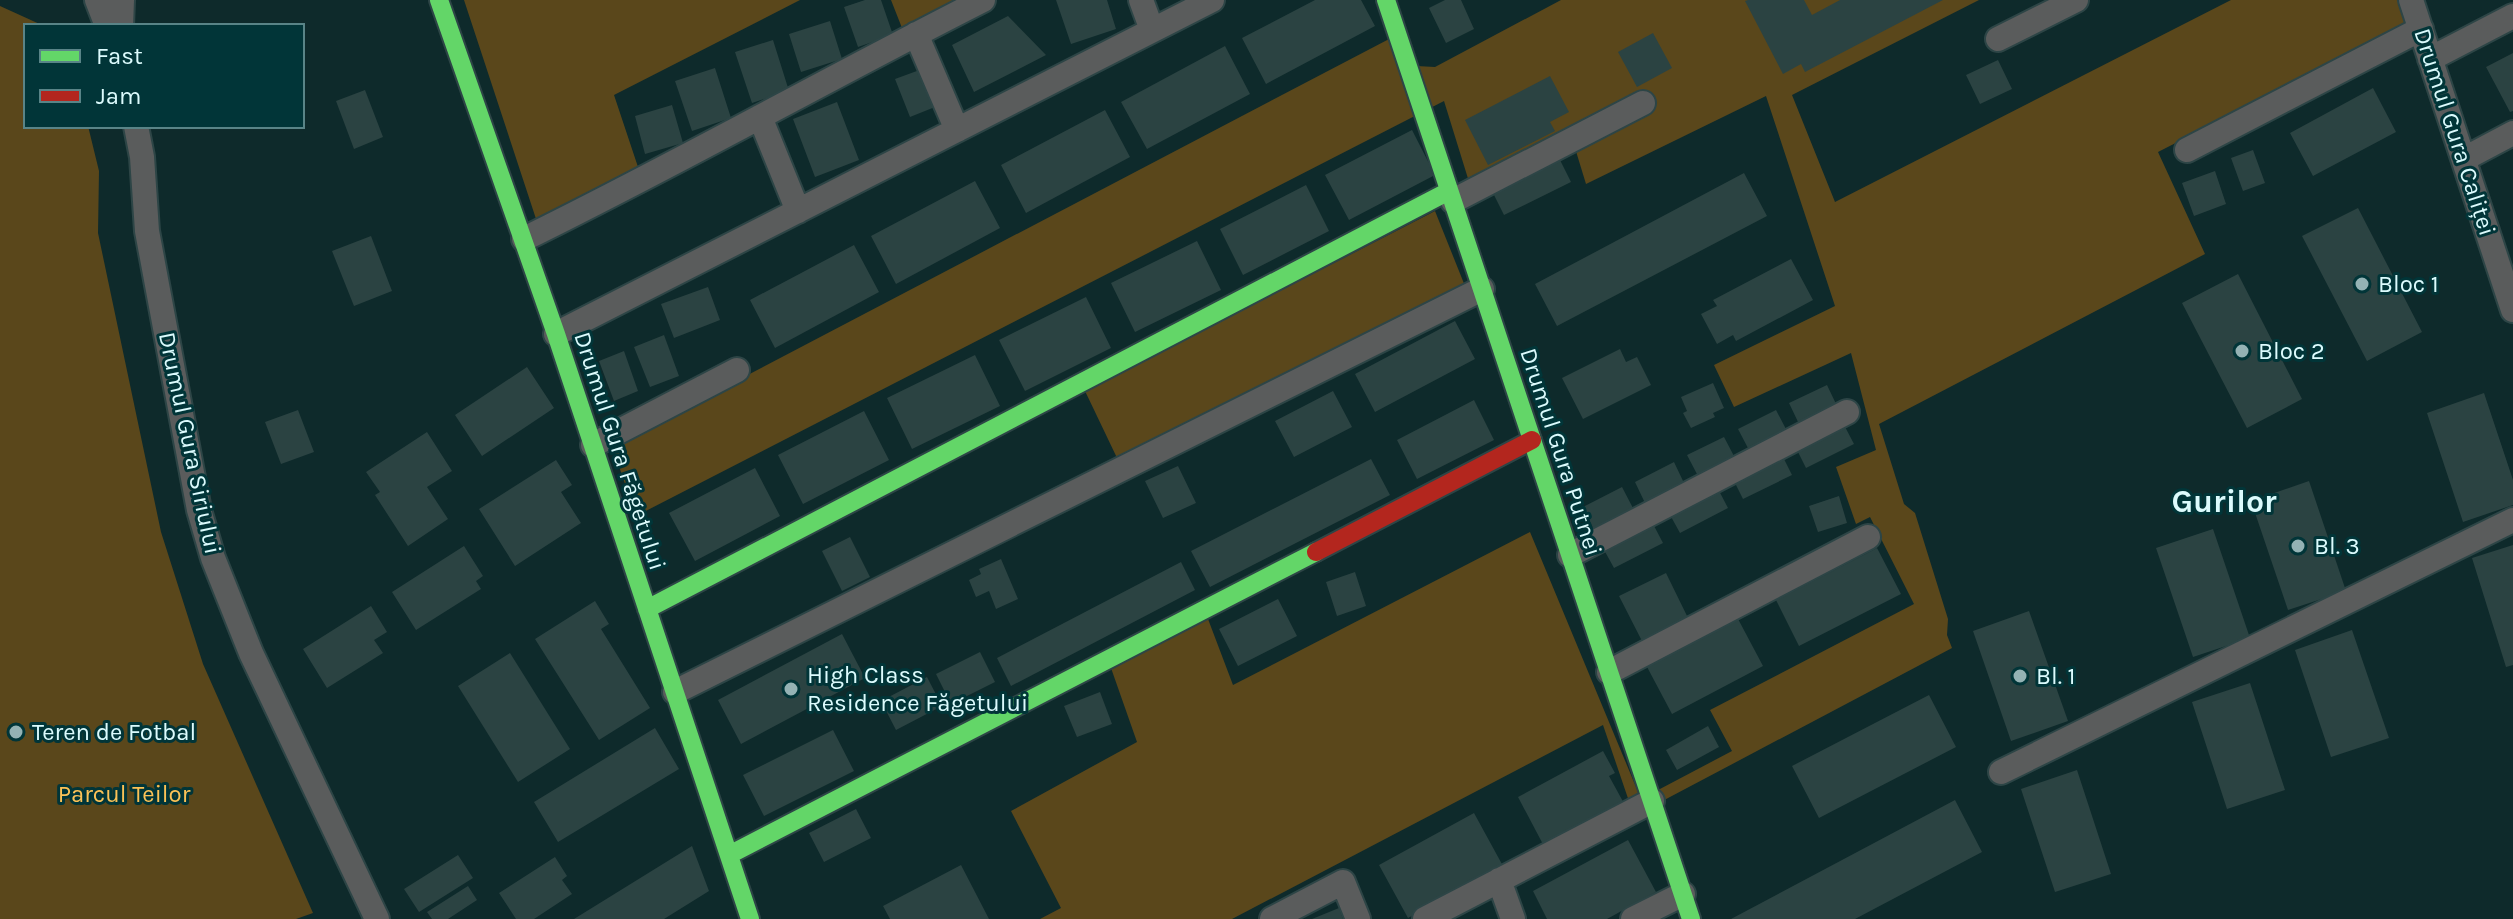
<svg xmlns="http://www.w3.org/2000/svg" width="2513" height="919" viewBox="0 0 2513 919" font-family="Karla,sans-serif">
	<rect width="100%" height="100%" fill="#0e2a2b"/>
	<path fill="#5a471b" d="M464 0H800L614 95 639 170 538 225Z
		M891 0H955L902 28Z
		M1561 0H1979L1792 95 1835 202 2231 0H2399L2407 25 2158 152 2205 254 1879 424 1904 504 1915 513 1948 619 1947 635 1952 648 1634 816 1603 725 1232 919H1040L1061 908 1011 811 1137 742 1111 668 1208 619 1233 685 1530 532 1641 799 1732 751 1710 710 1914 604 1870 517 1856 524 1836 467 1876 450 1851 353 1734 407 1714 365 1835 306 1766 96 1586 184 1571 135 1470 185 1444 101 636 516 612 446 1391 38 1398 65 1435 67Z
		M0 6 44 26H26V126H88L99 171 98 233 161 532 203 664 313 913 296 919H0Z
		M1435 211 1465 286 1118 460 1085 391Z"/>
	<path fill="#2b4342" d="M865 0H881L893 35 858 47 844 7Z
		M1056 0H1107L1116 29 1071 44Z
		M1315 0H1361L1375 26 1266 84 1242 38Z
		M1445 0H1461L1474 29 1446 43 1429 8Z
		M1748 0H1804L1812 15 1840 0H1943L1805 72 1801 64 1783 74 1745 1Z
		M1008 16 1046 55 974 92 952 45Z
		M830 21 842 59 801 72 789 34Z
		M1653 33 1672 68 1637 87 1618 52Z
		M773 40 789 91 752 103 735 52Z
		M1225 46 1250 94 1147 149 1121 102Z
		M2513 53V111L2510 112 2486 67Z
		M1998 60 2012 89 1980 104 1966 75Z
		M715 68 731 118 692 131 675 81Z
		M925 68 940 105 910 117 895 79Z
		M1550 76 1569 112 1550 122 1555 131 1488 165 1465 120Z
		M2373 88 2396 132 2313 176 2290 133Z
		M365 90 383 137 354 149 336 101Z
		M837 102 859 160 815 177 793 119Z
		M672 105 683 143 645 154 635 116Z
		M1105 110 1130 157 1026 213 1001 165Z
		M1412 130 1435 175 1349 220 1325 175Z
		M2253 150 2265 183 2243 191 2231 158Z
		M1559 158 1571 182 1504 215 1492 191Z
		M2215 171 2226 204 2194 216 2182 183Z
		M1744 173 1767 216 1557 326 1535 284Z
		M975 181 1000 228 896 284 871 236Z
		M1306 185 1329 231 1243 275 1220 229Z
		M2358 208 2422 332 2367 361 2302 236Z
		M371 236 392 291 354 306 332 251Z
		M1197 241 1221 290 1135 332 1111 283Z
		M854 245 879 292 775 348 750 300Z
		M1791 259 1813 300 1736 341 1733 335 1717 344 1701 314 1717 306 1713 300Z
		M2238 274 2302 399 2247 428 2182 303Z
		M708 287 720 320 674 338 661 304Z
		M1086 297 1111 348 1025 391 999 340Z
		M1455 321 1475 359 1375 412 1355 374Z
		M664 335 679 376 650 387 634 347Z
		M1620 349 1626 362 1637 357 1651 385 1583 419 1562 378Z
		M624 351 638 391 614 401 599 361Z
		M975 355 1000 406 912 449 887 398Z
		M527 367 554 408 482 456 455 415Z
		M1713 383 1724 408 1713 413 1715 417 1691 428 1683 413 1687 411 1681 397Z
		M1827 385 1837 406 1799 424 1789 403Z
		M1333 391 1352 427 1294 457 1275 421Z
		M2484 393 2513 480V505L2463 522 2427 413Z
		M1474 400 1494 440 1417 479 1397 440Z
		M298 410 314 452 281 464 265 422Z
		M1776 410 1787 431 1749 450 1738 429Z
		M864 411 889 460 803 504 778 455Z
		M1843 423 1854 444 1806 468 1796 448Z
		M427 432 452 471 427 487 448 519 408 546 375 495 380 492 366 472Z
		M1724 437 1735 458 1698 476 1687 455Z
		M1782 455 1792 475 1743 499 1733 479Z
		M1371 459 1390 495 1210 587 1191 551Z
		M556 460 572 485 561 492 581 523 515 566 479 509Z
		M1674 462 1684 483 1645 503 1635 482Z
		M1178 466 1196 503 1163 518 1145 481Z
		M755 468 780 516 695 561 669 513Z
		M2309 481 2346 591 2288 610 2251 501Z
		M1622 487 1634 510 1594 530 1583 507Z
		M1717 487 1728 508 1680 533 1669 513Z
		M1839 496 1847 523 1818 532 1809 506Z
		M1652 522 1663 543 1614 568 1603 548Z
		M2213 529 2250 638 2193 657 2156 548Z
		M850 537 870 577 842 591 822 551Z
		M2513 545V665L2506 667 2472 558Z
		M464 546 483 576 476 581 481 589 416 630 392 592Z
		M1877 548 1901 594 1799 646 1776 600Z
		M1001 559 1018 599 996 609 989 591 976 597 969 580 981 574 979 569Z
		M1181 562 1195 590 1011 686 997 658Z
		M1355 572 1366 606 1337 616 1326 582Z
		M1666 573 1689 620 1643 643 1619 596Z
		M1278 599 1297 636 1238 666 1219 629Z
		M595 601 609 624 601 629 650 708 599 740 535 639Z
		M371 606 387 632 374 640 383 653 327 688 303 649Z
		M2029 611 2068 721 2011 741 1973 631Z
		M1737 617 1763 666 1672 714 1646 665Z
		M2352 630 2389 738 2331 757 2295 650Z
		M842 634 865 678 741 744 718 700Z
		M980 652 995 682 951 704 936 674Z
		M510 653 570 749 518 782 458 686Z
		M927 677 942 706 896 730 881 701Z
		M2250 683 2285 790 2227 809 2192 702Z
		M1100 692 1112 724 1077 737 1064 706Z
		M1929 695 1956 747 1819 818 1792 766Z
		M1708 726 1719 747 1677 770 1666 750Z
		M655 728 679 769 558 842 534 802Z
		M833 730 854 771 764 816 743 775Z
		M1603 751 1615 773 1609 776 1626 807 1546 850 1518 797Z
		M2077 770 2111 874 2055 892 2021 789Z
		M1955 800 1982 852 1855 919H1731Z
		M856 809 871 838 824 862 809 833Z
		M1474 813 1503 866 1408 918 1379 865Z
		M1628 840 1656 892 1607 919H1547L1533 891Z
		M692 846 709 891 664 919H574Z
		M458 855 473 878 419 912 404 889Z
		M555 857 567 876 562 880 572 894 534 919H516L499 893Z
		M961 865 989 919H890L883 906Z
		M468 886 477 900 448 919H432L427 912Z
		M1339 908 1343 919H1312Z"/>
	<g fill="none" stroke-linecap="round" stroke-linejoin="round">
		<g stroke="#2d4546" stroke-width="28">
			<path id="street" d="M97 0 107 26
				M1141 0 1152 30
				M2411 0 2513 310
				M121 26 122 0
				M916 34 957 130
				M1998 39 2076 0
				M2430 59 2513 16
				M760 117 798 211
				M136 126 142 157 147 231 199 510 213 558 251 653 377 919
				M2187 150 2421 29
				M2464 159 2513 133
				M1453 201 1643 103
				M524 239C679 163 829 78 983 0
				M556 334 1212 0
				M593 445 737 370
				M1570 555 1847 412
				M1609 672 1868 537
				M675 692 1482 289
				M2001 772 2513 520
				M1499 880 1513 919
				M1272 919 1343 882 1358 919
				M1425 919 1652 801
				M1633 919 1683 894"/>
		</g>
		<g stroke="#2d4546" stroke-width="22">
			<path id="fast" d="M439 0 556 334 750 919
				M1386 0 1691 919
				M647 609 1449 191
				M729 855 1316 552"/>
		</g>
		<g stroke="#2d4546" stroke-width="22">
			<path id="jam" d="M1316 552 1532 440"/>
		</g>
		<use href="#street" stroke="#5a5c5c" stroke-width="24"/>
		<use href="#fast" stroke="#63d668" stroke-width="18"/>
		<use href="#jam" stroke="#b3261e" stroke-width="18"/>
	</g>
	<g fill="#94b2b4" stroke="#013538" stroke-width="3">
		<circle cx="2362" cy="284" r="8"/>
		<circle cx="2242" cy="351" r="8"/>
		<circle cx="2298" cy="546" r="8"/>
		<circle cx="2020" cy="676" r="8"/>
		<circle cx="791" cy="689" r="8"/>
		<circle cx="16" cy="732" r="8"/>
	</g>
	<g text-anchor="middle" stroke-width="6" stroke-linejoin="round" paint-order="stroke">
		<g font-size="24" fill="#dcfbfd" stroke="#013538">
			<text transform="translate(2455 132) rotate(72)" y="8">Drumul Gura Caliței</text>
			<text transform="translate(190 443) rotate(78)" y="8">Drumul Gura Siriului</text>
			<text transform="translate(620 451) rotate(72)" y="8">Drumul Gura Făgetului</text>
			<text transform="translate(1561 452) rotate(72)" y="8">Drumul Gura Putnei</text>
		</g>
		<g font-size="24" fill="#dcfbfd" stroke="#013538" text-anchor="start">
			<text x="2378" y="292">Bloc 1</text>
			<text x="2258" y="359">Bloc 2</text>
			<text x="2314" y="554">Bl. 3</text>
			<text x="807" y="683">High Class<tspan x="807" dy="28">Residence Făgetului</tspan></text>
			<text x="2036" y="684">Bl. 1</text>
			<text x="32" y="740">Teren de Fotbal</text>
		</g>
		<g font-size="24" fill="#fbc257" stroke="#013538">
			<text x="124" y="802">Parcul Teilor</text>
		</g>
		<g font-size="32" font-weight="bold" fill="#dcfbfd" stroke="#013538">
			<text x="2224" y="512">Gurilor</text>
		</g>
	</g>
	<rect x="24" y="24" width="280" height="104" fill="#013538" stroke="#598487" stroke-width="2"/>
	<rect x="40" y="50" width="40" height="12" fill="#63d668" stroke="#598487" stroke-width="2"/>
	<text x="96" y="64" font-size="24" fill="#dcfbfd">Fast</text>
	<rect x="40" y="90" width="40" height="12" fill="#b3261e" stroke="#598487" stroke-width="2"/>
	<text x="96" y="104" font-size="24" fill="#dcfbfd">Jam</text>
</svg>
